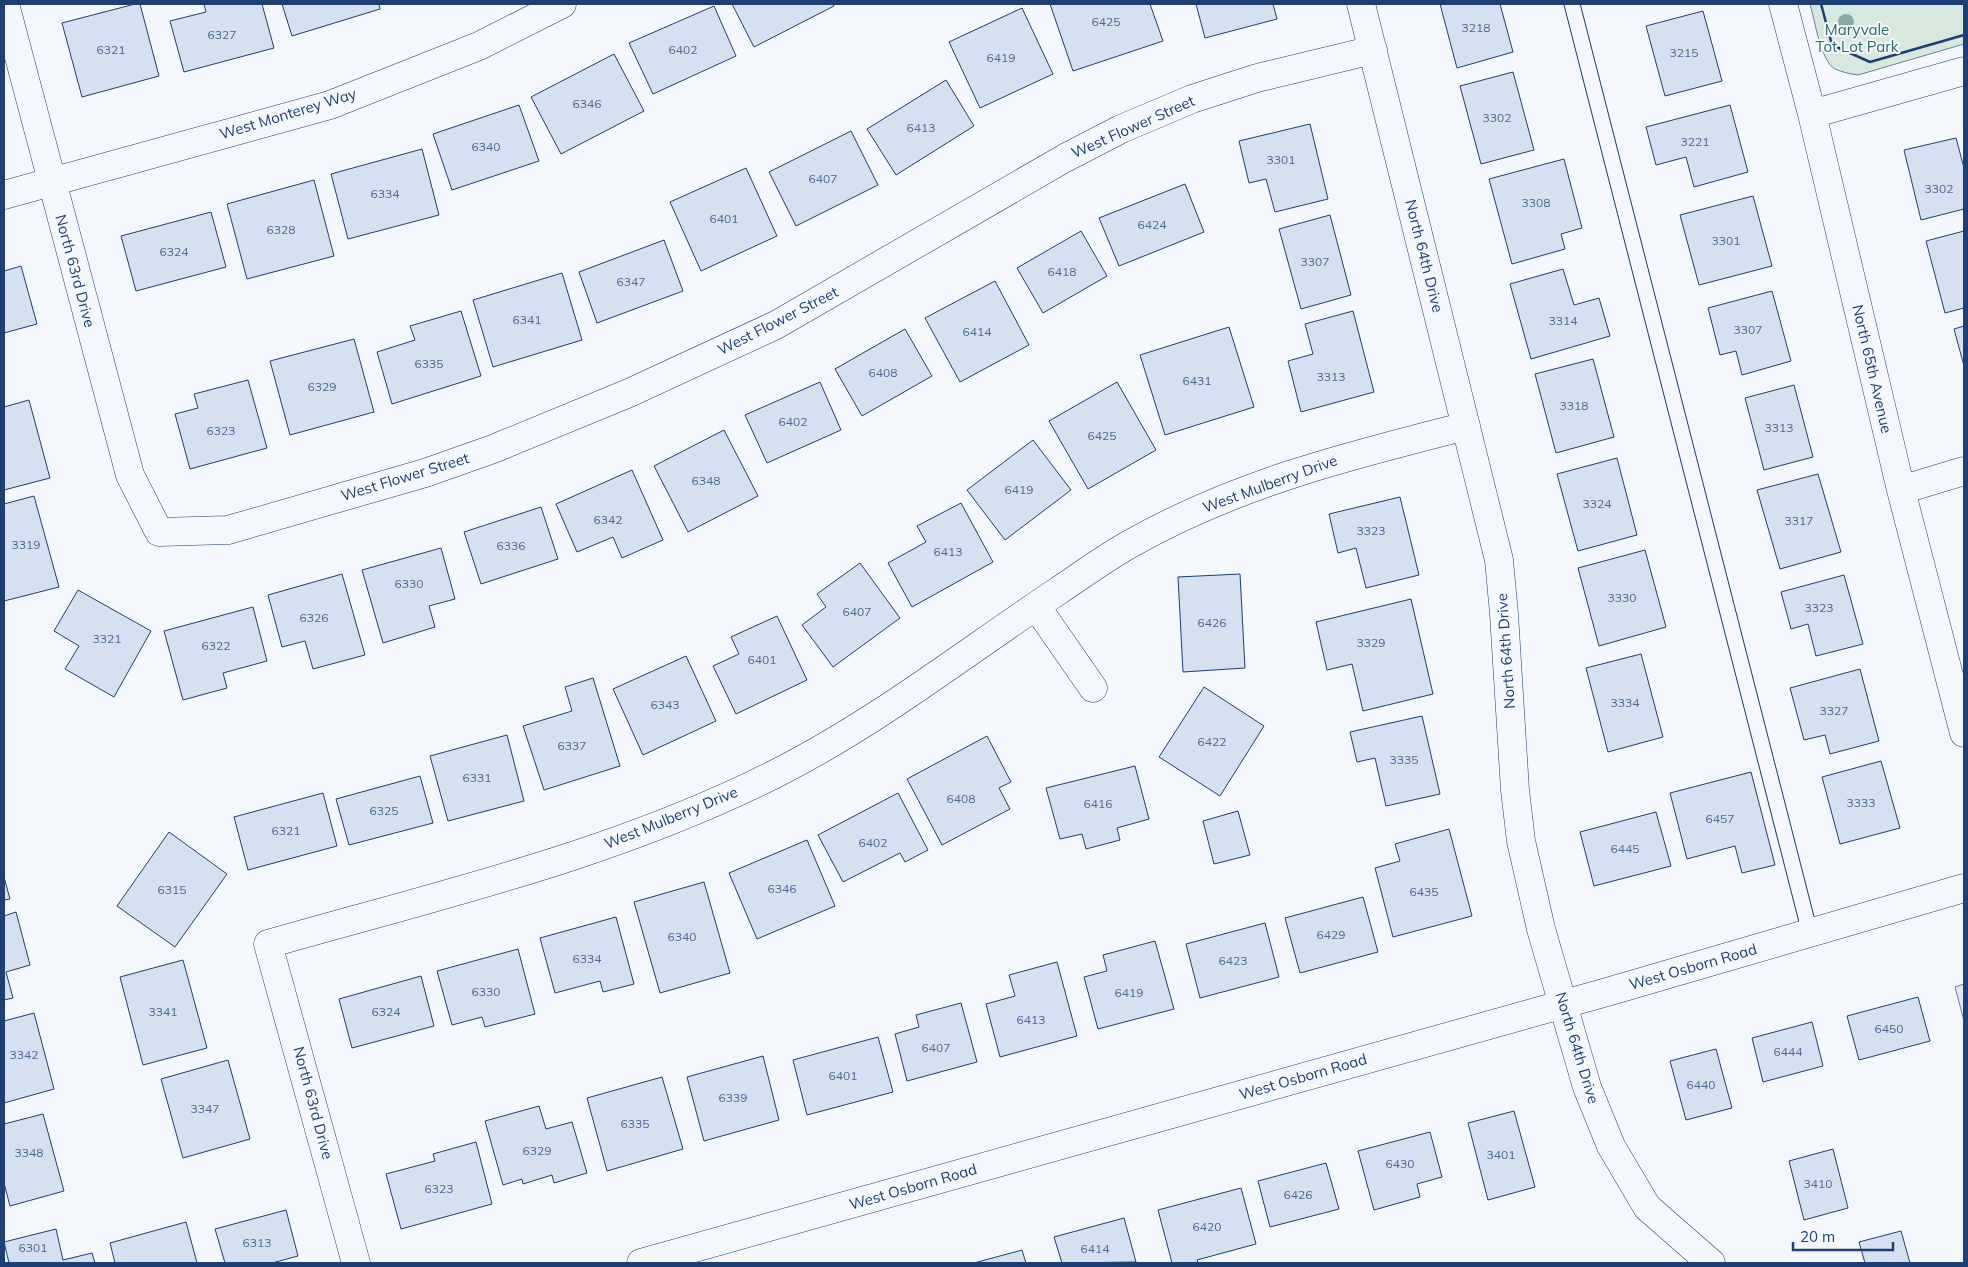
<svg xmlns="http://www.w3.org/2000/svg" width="1968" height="1267" viewBox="0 0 1968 1267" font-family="Mulish,sans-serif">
	<rect width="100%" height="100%" fill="#f4f7fb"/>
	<path fill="#d7e8df" stroke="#687fa3" d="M1810 4H1964V44L1858 75C1850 74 1842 72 1835 69 1820 60 1815 20 1810 4Z"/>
	<path fill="#e3e8f0" stroke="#687fa3" d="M1964 984V1021L1955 987Z"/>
	<path fill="#d5e0f0" stroke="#1d3f73" d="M135 4H140L159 76 82 97 62 23Z
		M204 4H262L274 48 184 72 170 21 206 12Z
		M282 4H379L380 9 292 36Z
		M732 4H833L834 6 754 47Z
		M1050 4H1150L1163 41 1073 71Z
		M1196 4H1273L1277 19 1205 38Z
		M1440 4H1500L1513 52 1457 68Z
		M714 6 736 56 653 94 629 43Z
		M1022 8 1053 74 980 108 949 42Z
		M1703 11 1722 81 1665 96 1646 26Z
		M614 54 644 111 561 154 531 97Z
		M1513 72 1534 150 1481 164 1460 86Z
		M946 80 974 126 896 175 867 129Z
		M519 105 539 161 452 190 433 134Z
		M1730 105 1748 172 1694 187 1686 157 1656 165 1646 127Z
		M1310 124 1328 199 1275 212 1266 179 1249 183 1239 141Z
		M851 131 878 185 796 226 769 172Z
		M1956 138 1964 168V209L1921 220 1904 150Z
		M422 149 439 215 348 239 331 174Z
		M1564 159 1582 228 1561 234 1565 249 1512 264 1489 179Z
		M746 168 777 236 701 271 670 202Z
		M314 180 334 256 247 279 227 204Z
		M1185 184 1204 232 1119 266 1099 218Z
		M1753 196 1772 266 1699 285 1680 215Z
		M211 212 226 267 136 291 121 236Z
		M1330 215 1351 295 1301 309 1279 229Z
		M1081 231 1107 276 1043 313 1017 268Z
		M1964 231V308L1945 313 1926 241Z
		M664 240 683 291 597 323 579 272Z
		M21 266 37 324 4 333V271Z
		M1563 269 1574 305 1599 298 1610 336 1531 359 1510 284Z
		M562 273 582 340 493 367 473 300Z
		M995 281 1029 345 960 382 925 318Z
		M1772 291 1791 361 1742 375 1736 351 1720 355 1708 308Z
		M461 311 481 376 392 404 377 352 415 340 410 326Z
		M1353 311 1374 392 1301 412 1288 361 1313 354 1305 324Z
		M1964 326V366L1954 329Z
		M1229 327 1254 407 1165 435 1140 355Z
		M905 329 932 376 862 416 835 369Z
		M354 339 374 412 290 435 270 361Z
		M1593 359 1614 437 1556 453 1535 374Z
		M248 380 267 448 190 469 175 414 198 408 194 394Z
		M820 382 841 430 767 463 745 415Z
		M1117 382 1156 450 1088 489 1049 421Z
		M1794 385 1813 457 1764 470 1745 398Z
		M29 400 50 478 4 490V407Z
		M724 430 758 496 688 532 654 466Z
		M1033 440 1071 490 1005 540 967 490Z
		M1617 458 1637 535 1578 551 1557 474Z
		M632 470 663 540 622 558 613 537 577 552 556 504Z
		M1818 474 1841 552 1780 569 1757 490Z
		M34 496 59 587 4 601V504Z
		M1400 497 1419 575 1366 588 1356 548 1338 553 1329 514Z
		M961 503 993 562 912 607 888 563 926 542 917 526Z
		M541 507 558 559 481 584 464 532Z
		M441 548 455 599 429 606 435 627 383 643 362 570Z
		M1645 550 1666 627 1599 646 1578 568Z
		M860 563 900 618 833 667 802 625 826 607 817 594Z
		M342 574 365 655 313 669 305 641 282 647 268 595Z
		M1240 574 1245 668 1183 672 1178 577Z
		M1844 575 1863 644 1816 656 1808 624 1791 629 1781 592Z
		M78 590 151 631 114 697 65 669 79 646 54 631Z
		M1411 599 1433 694 1363 711 1352 664 1327 670 1316 622Z
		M253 607 267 661 223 673 227 688 183 700 164 631Z
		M777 616 807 680 736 714 713 666 739 654 731 637Z
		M1641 654 1663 737 1608 752 1586 668Z
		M686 656 716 721 643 755 613 689Z
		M1860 669 1879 741 1830 754 1825 735 1804 740 1790 688Z
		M593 678 620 766 544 790 523 726 572 711 565 687Z
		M1204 687 1264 726 1220 796 1159 757Z
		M1422 716 1440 794 1386 806 1375 758 1357 762 1350 732Z
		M507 735 524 801 448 821 430 756Z
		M987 736 1011 782 999 788 1010 809 942 845 907 779Z
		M1881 761 1900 828 1840 844 1822 777Z
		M1135 766 1149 819 1117 828 1120 840 1086 849 1082 834 1060 839 1046 788Z
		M1751 772 1775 865 1742 873 1735 846 1687 859 1670 793Z
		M420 776 433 823 349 845 336 799Z
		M323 793 337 846 248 870 234 817Z
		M898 793 928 850 905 862 900 853 843 882 818 835Z
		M1238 811 1250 855 1214 864 1203 821Z
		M1656 812 1671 866 1594 886 1580 832Z
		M1449 829 1472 916 1393 937 1375 868 1400 861 1395 844Z
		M169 832 227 874 175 947 117 906Z
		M807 840 835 906 757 939 729 873Z
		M4 877 10 899 4 900Z
		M704 882 730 973 660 993 634 902Z
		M1363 897 1378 952 1300 973 1285 918Z
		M16 912 30 965 6 972 13 998 4 1000V916Z
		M616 917 634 984 603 992 600 981 555 993 540 938Z
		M1265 923 1279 977 1200 998 1186 944Z
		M1155 941 1174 1009 1098 1029 1084 977 1107 971 1103 955Z
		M518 949 535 1014 485 1027 482 1017 452 1025 437 971Z
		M183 960 207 1048 143 1065 120 977Z
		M1057 962 1077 1036 1000 1057 986 1004 1015 996 1009 975Z
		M421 976 434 1026 352 1048 339 999Z
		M1918 997 1930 1041 1859 1060 1847 1016Z
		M961 1003 977 1062 907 1081 895 1034 919 1027 916 1015Z
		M34 1013 54 1089 4 1103V1021Z
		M1812 1022 1823 1066 1763 1082 1752 1038Z
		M878 1037 893 1092 807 1115 793 1060Z
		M1716 1049 1732 1108 1686 1120 1670 1061Z
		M763 1056 779 1120 704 1141 687 1077Z
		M228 1060 250 1139 183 1158 161 1079Z
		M662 1077 683 1149 607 1171 587 1098Z
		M539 1106 546 1129 572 1122 587 1173 554 1183 552 1175 523 1184 522 1179 503 1185 485 1121Z
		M1514 1111 1535 1187 1488 1200 1468 1123Z
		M43 1114 64 1191 10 1206 4 1183V1124Z
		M1430 1132 1442 1177 1417 1184 1420 1197 1374 1210 1358 1151Z
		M476 1142 492 1204 401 1229 386 1174 435 1161 433 1154Z
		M1833 1149 1848 1208 1804 1220 1789 1161Z
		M1326 1163 1339 1209 1270 1227 1258 1181Z
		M1241 1188 1256 1244 1197 1260 1198 1263H1172L1158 1210Z
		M286 1210 298 1256 272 1263H225L215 1229Z
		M1124 1218 1136 1262 1062 1263 1054 1237Z
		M186 1222 197 1263H115L110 1243Z
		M56 1229 63 1260 92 1253 95 1263H9L4 1242Z
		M1901 1231 1910 1263H1865L1859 1242Z
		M1022 1250 1026 1263H974Z"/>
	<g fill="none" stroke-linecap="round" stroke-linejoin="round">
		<g stroke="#1d3f73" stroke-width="17">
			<path id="lane" d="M1572 4 1810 933"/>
		</g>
		<g stroke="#1d3f73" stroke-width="29">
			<path id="street" d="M5 4 130 475 159 532 228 530 425 473 493 449 629 393 776 325 1065 158 1121 129 1192 99 1257 78 1373 50
				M1361 4 1499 560 1504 614 1515 790 1521 841 1541 929 1587 1087 1611 1146 1647 1207 1711 1263
				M1783 4 1812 114 1901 490 1964 733
				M1812 114 1964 71
				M4 195 330 105 479 46 562 4
				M1901 490 1964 471
				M1036 606 1093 688
				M356 1263 268 944C439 895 615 855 775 774 876 723 965 653 1058 591 1082 575 1105 558 1130 544 1238 483 1348 456 1466 426"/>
		</g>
		<g stroke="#1d3f73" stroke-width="29">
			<path id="secondary" d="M641 1263 1607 992 1964 888"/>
		</g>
		<use href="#lane" stroke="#f4f7fb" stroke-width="15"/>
		<use href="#street" stroke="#f4f7fb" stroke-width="28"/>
		<use href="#secondary" stroke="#f4f7fb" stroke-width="28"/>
		<path stroke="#1d3f73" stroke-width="2.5" d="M1821 4 1832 45 1870 62 1964 35"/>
	</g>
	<circle fill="#86aba6" cx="1846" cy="22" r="8"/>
	<g text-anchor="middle" stroke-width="4" stroke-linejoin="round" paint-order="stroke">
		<g font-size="12" fill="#4b6792">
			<text x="1106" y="26">6425</text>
			<text x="1476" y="32">3218</text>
			<text x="222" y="39">6327</text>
			<text x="111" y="54">6321</text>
			<text x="683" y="54">6402</text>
			<text x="1684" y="57">3215</text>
			<text x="1001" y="62">6419</text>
			<text x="587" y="108">6346</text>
			<text x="1497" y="122">3302</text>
			<text x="921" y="132">6413</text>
			<text x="1695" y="146">3221</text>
			<text x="486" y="151">6340</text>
			<text x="1281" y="164">3301</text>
			<text x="823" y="183">6407</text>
			<text x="1939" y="193">3302</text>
			<text x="385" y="198">6334</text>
			<text x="1536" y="207">3308</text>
			<text x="724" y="223">6401</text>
			<text x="1152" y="229">6424</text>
			<text x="281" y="234">6328</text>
			<text x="1726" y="245">3301</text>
			<text x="174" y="256">6324</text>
			<text x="1315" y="266">3307</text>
			<text x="1062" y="276">6418</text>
			<text x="631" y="286">6347</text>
			<text x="527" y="324">6341</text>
			<text x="1563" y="325">3314</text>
			<text x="1748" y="334">3307</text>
			<text x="977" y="336">6414</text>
			<text x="429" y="368">6335</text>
			<text x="883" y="377">6408</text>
			<text x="1331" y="381">3313</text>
			<text x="1197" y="385">6431</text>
			<text x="322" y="391">6329</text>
			<text x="1574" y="410">3318</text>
			<text x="793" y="426">6402</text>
			<text x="1779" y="432">3313</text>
			<text x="221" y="435">6323</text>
			<text x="1102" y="440">6425</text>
			<text x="706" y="485">6348</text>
			<text x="1019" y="494">6419</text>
			<text x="1597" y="508">3324</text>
			<text x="608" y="524">6342</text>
			<text x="1799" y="525">3317</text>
			<text x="1371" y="535">3323</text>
			<text x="26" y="549">3319</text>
			<text x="511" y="550">6336</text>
			<text x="948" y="556">6413</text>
			<text x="409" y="588">6330</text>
			<text x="1622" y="602">3330</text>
			<text x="1819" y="612">3323</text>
			<text x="857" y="616">6407</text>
			<text x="314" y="622">6326</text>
			<text x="1212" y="627">6426</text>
			<text x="107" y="643">3321</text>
			<text x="1371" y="647">3329</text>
			<text x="216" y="650">6322</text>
			<text x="762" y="664">6401</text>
			<text x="1625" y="707">3334</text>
			<text x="665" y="709">6343</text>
			<text x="1834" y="715">3327</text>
			<text x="1212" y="746">6422</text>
			<text x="572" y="750">6337</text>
			<text x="1404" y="764">3335</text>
			<text x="477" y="782">6331</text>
			<text x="961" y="803">6408</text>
			<text x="1861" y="807">3333</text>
			<text x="1098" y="808">6416</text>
			<text x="384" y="815">6325</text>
			<text x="1720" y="823">6457</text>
			<text x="286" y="835">6321</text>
			<text x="873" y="847">6402</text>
			<text x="1625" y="853">6445</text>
			<text x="782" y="893">6346</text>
			<text x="172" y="894">6315</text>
			<text x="1424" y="896">6435</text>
			<text x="1331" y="939">6429</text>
			<text x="682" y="941">6340</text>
			<text x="587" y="963">6334</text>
			<text x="1233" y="965">6423</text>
			<text x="486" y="996">6330</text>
			<text x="1129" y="997">6419</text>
			<text x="163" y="1016">3341</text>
			<text x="386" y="1016">6324</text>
			<text x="1031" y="1024">6413</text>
			<text x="1889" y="1033">6450</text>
			<text x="936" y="1052">6407</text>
			<text x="1788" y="1056">6444</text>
			<text x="24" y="1059">3342</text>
			<text x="843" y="1080">6401</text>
			<text x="1701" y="1089">6440</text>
			<text x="733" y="1102">6339</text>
			<text x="205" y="1113">3347</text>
			<text x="635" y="1128">6335</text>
			<text x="537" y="1155">6329</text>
			<text x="29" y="1157">3348</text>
			<text x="1501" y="1159">3401</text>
			<text x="1400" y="1168">6430</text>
			<text x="1818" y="1188">3410</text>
			<text x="439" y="1193">6323</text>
			<text x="1298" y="1199">6426</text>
			<text x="1207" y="1231">6420</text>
			<text x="257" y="1247">6313</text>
			<text x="33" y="1252">6301</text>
			<text x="1095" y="1253">6414</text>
		</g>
		<g font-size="15" fill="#2c6c60" stroke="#f4f7fb">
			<text x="1857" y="35">Maryvale<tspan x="1857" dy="17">Tot Lot Park</tspan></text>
		</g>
		<g font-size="15" fill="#1d3f73" stroke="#f4f7fb">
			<text transform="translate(288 114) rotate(-17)" y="5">West Monterey Way</text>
			<text transform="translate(1133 127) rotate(-24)" y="5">West Flower Street</text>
			<text transform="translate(1424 256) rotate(76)" y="5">North 64th Drive</text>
			<text transform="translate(75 271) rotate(75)" y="5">North 63rd Drive</text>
			<text transform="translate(778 321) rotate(-27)" y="5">West Flower Street</text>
			<text transform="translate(1872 369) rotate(77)" y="5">North 65th Avenue</text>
			<text transform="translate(405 477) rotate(-17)" y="5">West Flower Street</text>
			<text transform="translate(1270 484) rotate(-20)" y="5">West Mulberry Drive</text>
			<text transform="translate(1506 651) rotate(-94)" y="5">North 64th Drive</text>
			<text transform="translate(671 818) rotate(-22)" y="5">West Mulberry Drive</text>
			<text transform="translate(1693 967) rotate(-16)" y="5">West Osborn Road</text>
			<text transform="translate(1577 1048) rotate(73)" y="5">North 64th Drive</text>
			<text transform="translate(1303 1077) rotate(-16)" y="5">West Osborn Road</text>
			<text transform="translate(313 1103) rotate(75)" y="5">North 63rd Drive</text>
			<text transform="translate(913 1187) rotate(-16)" y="5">West Osborn Road</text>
		</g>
	</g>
	<rect width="1968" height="1267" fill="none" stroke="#1d3f73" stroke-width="10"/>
	<path d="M1793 1242v8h100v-8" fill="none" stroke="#1d3f73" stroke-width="2.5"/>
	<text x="1800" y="1242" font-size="15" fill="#1d3f73" stroke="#f4f7fb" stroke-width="4" paint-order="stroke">20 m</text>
</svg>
